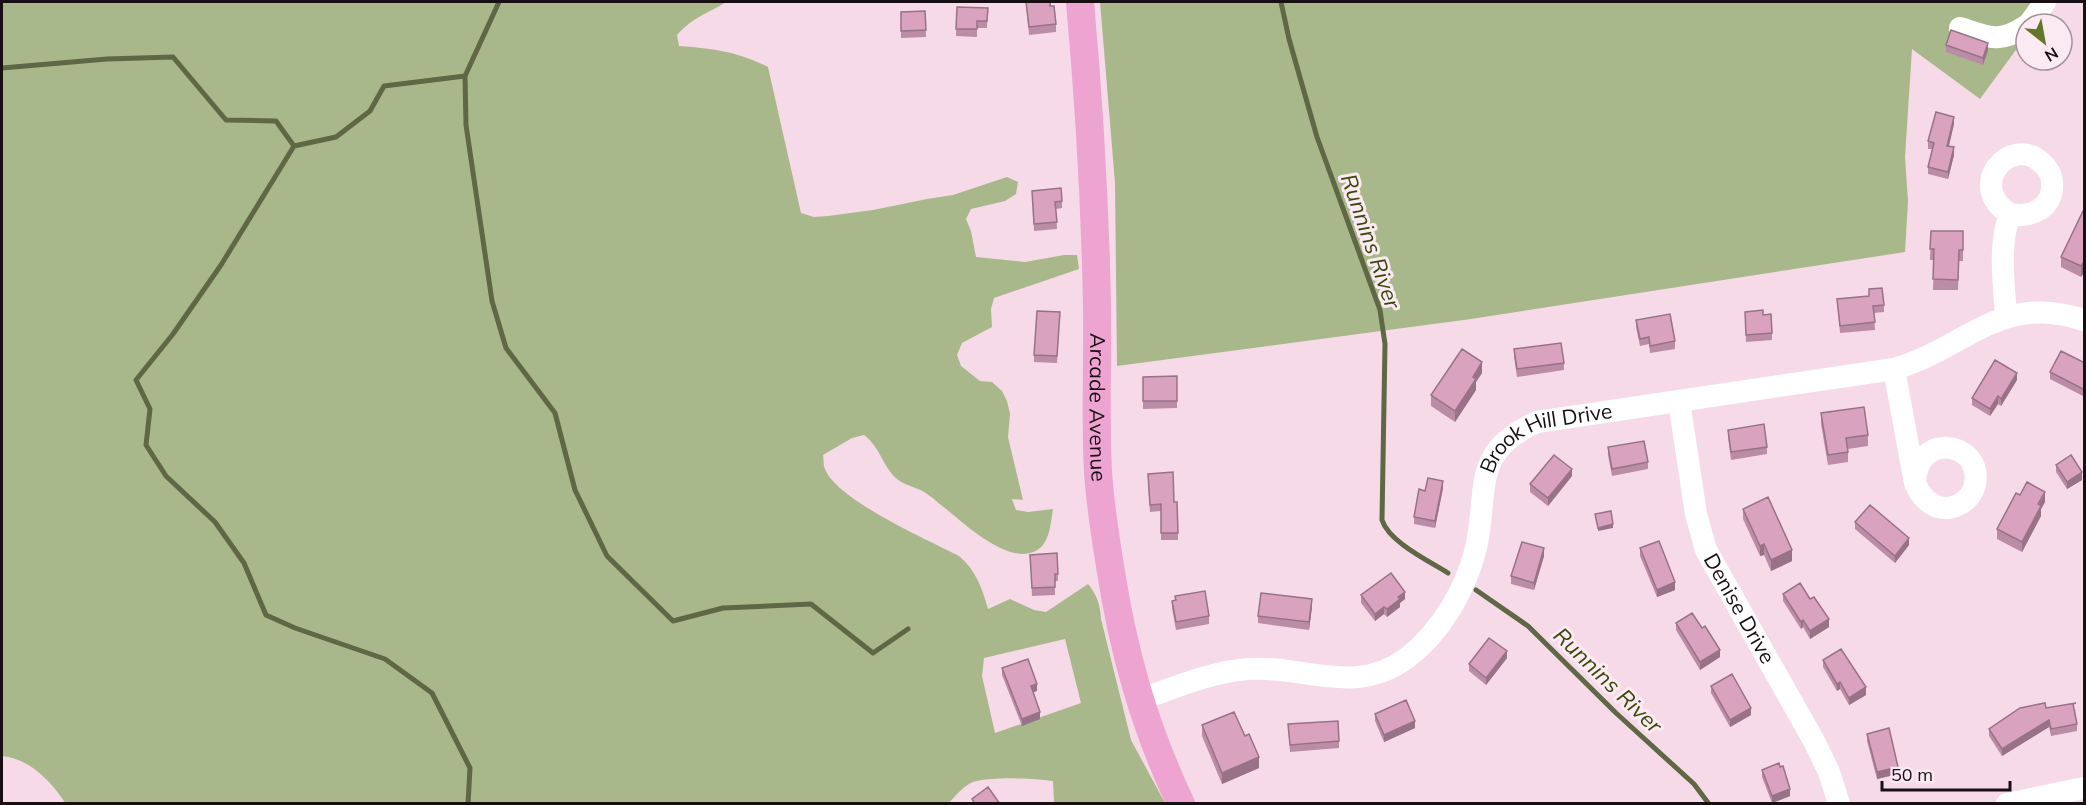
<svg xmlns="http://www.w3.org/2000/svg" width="2086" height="805" viewBox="0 0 2086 805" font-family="Mulish,sans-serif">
	<rect width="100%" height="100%" fill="#f6dae8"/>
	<path fill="#a9b88b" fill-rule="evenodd" d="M2 2H726C707 14 693 17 677 35L679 46C710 48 740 52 768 67L801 213 814 217 828 216 873 210 927 199 953 195 1007 177 1018 182 1016 194 1005 201 971 209 966 219 971 231 976 257 1025 262 1064 255H1077L1079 269 994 298 991 309 992 327 962 343 957 355 961 366 980 381 992 382 1002 391 1007 401 1010 414 1008 437 1023 500 1012 499 1016 510 1028 512 1053 509C1051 521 1050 540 1040 548 1012 571 962 521 941 505 934 499 926 492 918 489 911 486 903 484 897 479 883 467 880 447 864 435L852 438 823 455C824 459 823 465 825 469 837 500 928 540 959 556 976 570 982 588 988 609L1010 599 1034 610 1046 612 1088 584C1097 595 1100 604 1101 619L1131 740 1165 803H1054L1053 781C1037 778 981 776 969 784 961 789 954 797 948 804H66C51 781 30 759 2 756ZM1065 639 1081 703 995 733 982 676 984 658Z
		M1100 2H2051L1980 99 1912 49 1905 157 1908 201 1905 252 1471 319 1117 366 1115 183Z"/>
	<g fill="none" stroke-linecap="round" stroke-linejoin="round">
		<path stroke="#5f6745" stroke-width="5" d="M499 2 465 76 466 125 492 301 506 348 555 413 575 490 607 556 673 621 723 608 811 604 873 653 908 629
			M1281 2 1289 39 1317 137 1380 310 1385 344 1382 520C1389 542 1429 561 1448 573
			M2 68 107 59 173 57 226 120 276 121 294 146
			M465 76 384 86 370 111 336 137 294 146 221 265 173 334 136 380 150 409 146 445 166 476 215 522 244 563 266 615 295 628 385 659 432 693 470 768 468 804
			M1476 590 1528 626 1616 713 1694 784 1709 804"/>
		<g stroke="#fff" stroke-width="22">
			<path d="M2029 24 2045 2"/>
			<path d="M1960 28C1989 37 1999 44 2026 26"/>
			<path d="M2006 316C2004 284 1998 245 2010 214 2031 218 2054 208 2052 183 2052 176 2048 168 2042 163 2010 133 1965 187 2010 214"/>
			<path d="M1894 369 1915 483C1922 501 1939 514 1958 505 1967 501 1973 493 1975 484 1983 441 1916 431 1915 483"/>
			<path id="s1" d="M1679 401 1696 514 1706 550 1814 741 1829 772 1839 804"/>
			<path id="s2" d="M1139 700C1174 688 1210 672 1248 669 1305 665 1354 697 1407 658 1441 632 1466 589 1476 548 1489 490 1470 452 1537 422L1894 369C1967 348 2000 292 2084 320"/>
			<path d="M2007 804 2084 788"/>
		</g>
		<path stroke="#eea4d0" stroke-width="28" id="s3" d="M1080 2C1089 102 1095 203 1097 304 1098 360 1095 416 1098 472 1100 503 1105 535 1110 566 1123 651 1144 726 1181 804"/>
	</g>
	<path fill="#bb8ca5" d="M1026 2H1050L1056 24V32L1029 35Z
		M957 7 988 8 987 28H977V37L956 36Z
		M925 11 926 37 901 38V12Z
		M1946 45 1988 50 1983 65 1946 52Z
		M1954 124 1949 146 1954 155 1948 179 1928 174V167L1932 149H1928V141Z
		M1032 191 1062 201V208L1056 209 1057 229 1034 231Z
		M2085 211V275L2083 274 2081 277 2061 267V257Z
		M1931 231H1963V261H1959L1958 290H1933L1934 260H1930Z
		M1869 289 1884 305V312L1874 313 1875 330 1840 333 1837 299 1869 296Z
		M1060 312 1057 363 1034 362V355Z
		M1745 312 1763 315 1772 333V340L1746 342Z
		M1636 320 1675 341V349L1650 353 1649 344 1640 346 1636 327Z
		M1514 349 1564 363V370L1517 377 1514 357Z
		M2085 363V397L2050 379V372Z
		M1482 373 1476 382V390L1455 422 1431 406V395Z
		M1177 376V408L1143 409V377Z
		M2017 380 2001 406 1998 404 1990 416 1972 405V398Z
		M1821 413 1868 435V446L1848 449V462L1828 465 1821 424Z
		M1728 430 1767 447V454L1731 460 1728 437Z
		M1608 447 1648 462V469L1612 476 1608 455Z
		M2056 465 2082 480 2067 489 2056 472Z
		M1572 476 1548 506 1530 492V484Z
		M1148 481 1174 502H1177L1178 540H1161V511L1150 512Z
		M1443 488 1435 528 1414 524V517L1425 491Z
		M2020 495 2045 502 2041 509V516L2022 552 1997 539V529Z
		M1743 509 1792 561 1771 571 1764 555 1760 556 1743 519Z
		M1855 522 1909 545 1895 563 1855 529Z
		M1640 548 1675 590 1657 597 1640 556Z
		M1057 553 1058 581H1055V595L1032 596 1030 555Z
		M1544 556 1534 590 1511 584V576Z
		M1783 594 1829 627 1810 639 1803 627 1801 629 1783 601Z
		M1361 595 1405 599 1400 603V607L1387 617 1384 614 1375 621 1361 603Z
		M1175 596 1209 616V624L1176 630 1172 608V601L1175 600Z
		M1312 607 1309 630 1258 623V616Z
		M1676 623 1702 628 1720 657 1700 670 1676 630Z
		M1507 658 1486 685 1469 671V664Z
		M1823 660 1866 695 1849 705 1840 689 1837 691 1823 667Z
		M1002 668 1037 691 1033 692 1040 719 1022 726 1002 675Z
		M1711 686 1751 715 1730 727 1711 693Z
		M2046 708 2076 710 2075 711 2077 724V731L2051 736 2049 727 2002 756 1989 736V729Z
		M1375 714 1415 728 1384 742 1375 721Z
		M1288 724 1339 741V748L1290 752Z
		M1202 725 1259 768 1222 784 1202 736Z
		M1867 734 1898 774 1877 779 1867 741Z
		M1762 770 1790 796 1772 803 1762 777Z"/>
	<path fill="#987286" d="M1988 43V50L1983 65V58Z
		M1954 117V124L1947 153V146Z
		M1954 147V155L1948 179V172Z
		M2083 263V274L2081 277V266Z
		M1482 362V373L1476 382V390L1455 422V411L1473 377Z
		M2017 373V380L2001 406V399Z
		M1998 396V404L1990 416V409Z
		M1572 469V476L1548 506V498Z
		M2082 472V480L2067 489V482Z
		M1443 481V488L1435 528V521Z
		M2045 492V502L2041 509V516L2022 552V542Z
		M1613 524V528L1598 531V528Z
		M1909 538V545L1895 563V556Z
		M1764 544V555L1760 556V546Z
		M1544 548V556L1534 590V583Z
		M1792 550V561L1771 571V560Z
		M1675 582V590L1657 597V590Z
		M1405 592V599L1400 603V607L1387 617V609L1398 597Z
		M1312 599V607L1309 630V622Z
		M1384 607V614L1375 621V614Z
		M1829 619V627L1810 639V631Z
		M1803 620V627L1801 629V622Z
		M1720 650V657L1700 670V662Z
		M1507 651V658L1486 685V678Z
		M1840 682V689L1837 691V684Z
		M1037 684V691L1031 693V686Z
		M1866 687V695L1849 705V698Z
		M1751 708V715L1730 727V720Z
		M1040 712V719L1022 726V719Z
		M2049 720V727L2002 756V749Z
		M1415 721V728L1384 742V735Z
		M1259 757V768L1222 784V773Z
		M1898 767V774L1877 779V772Z
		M1790 789V796L1772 803V796Z"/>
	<path fill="#d9a3c0" stroke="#987286" stroke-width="1.5" d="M1026 2H1050V6H1054L1056 24 1029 27Z
		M957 7 988 8 987 21H977V29H956Z
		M925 11 926 30 901 31V12Z
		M1951 30 1988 43 1983 58 1946 45Z
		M1936 112 1954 117 1947 146 1954 147 1948 172 1928 167 1934 143 1928 141Z
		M1061 188 1062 201 1055 202 1057 222 1034 224 1032 191Z
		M2083 211H2085V264L2083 263 2081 266 2061 257Z
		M1931 231H1963V250H1959L1958 280 1933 279 1934 249H1930Z
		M1882 288 1884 305 1873 306 1875 322 1840 326 1837 299 1869 296V289Z
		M1763 310V315L1771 314 1772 333 1746 335 1745 312Z
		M1037 311 1060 312 1057 356 1034 355Z
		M1670 314 1675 341 1650 346 1649 337 1640 339 1636 320Z
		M1561 343 1564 363 1517 369 1514 349Z
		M1462 349 1482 362 1473 377 1476 379 1455 411 1431 395Z
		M2061 351 2085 363V390L2050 372Z
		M1995 360 2017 373 2001 399 1998 396 1990 409 1972 398Z
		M1177 376V401H1143V377Z
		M1864 407 1868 435 1846 438 1848 452 1828 455 1821 413Z
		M1764 424 1767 447 1731 452 1728 430Z
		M1644 441 1648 462 1612 469 1608 447Z
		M1554 455 1572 469 1548 498 1530 484Z
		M2071 455 2082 472 2067 482 2056 465Z
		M1173 472 1174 502H1177L1178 533H1161V504L1150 505 1148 474Z
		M1428 478 1443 481 1435 521 1414 517 1419 489 1425 491Z
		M2027 482 2045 492 2038 504 2041 506 2022 542 1997 529 2016 493 2020 495Z
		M1768 497 1792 550 1771 560 1764 544 1760 546 1743 509Z
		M1870 505 1909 538 1895 556 1855 522Z
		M1611 511 1613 524 1598 528 1595 514Z
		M1659 541 1675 582 1657 590 1640 548Z
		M1522 542 1544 548 1534 583 1511 576Z
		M1057 553 1058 574H1055V587L1032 588 1030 555Z
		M1391 573 1405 592 1398 597 1400 599 1387 609 1384 607 1375 614 1361 595Z
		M1800 583 1810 599 1814 597 1829 619 1810 631 1803 620 1801 622 1783 594Z
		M1205 591 1209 616 1176 622 1172 601 1176 600 1175 596Z
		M1261 593 1312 599 1309 622 1258 616Z
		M1692 613 1702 628 1705 626 1720 650 1700 662 1676 623Z
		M1489 638 1507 651 1486 678 1469 664Z
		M1841 649 1866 687 1849 698 1840 682 1837 684 1823 660Z
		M1028 659 1037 684 1031 686 1040 712 1022 719 1002 668Z
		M1732 674 1751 708 1730 720 1711 686Z
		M1406 700 1415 721 1384 735 1375 714Z
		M2045 703 2046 708 2076 703 2073 704 2077 724 2051 729 2049 720 2002 749 1989 729 2020 708Z
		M1234 712 1245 736 1249 734 1259 757 1222 773 1202 725Z
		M1338 721 1339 741 1290 745 1288 724Z
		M1889 728 1898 767 1877 772 1867 734Z
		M1779 763 1780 767 1783 766 1790 789 1772 796 1762 770Z
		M988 787 1000 804H975L972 799Z"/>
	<g text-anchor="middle" stroke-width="6" stroke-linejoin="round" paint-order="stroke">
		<g font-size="21" fill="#180f14" stroke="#fceaf3">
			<text dy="7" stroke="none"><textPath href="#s3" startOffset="406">Arcade Avenue</textPath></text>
			<text dy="7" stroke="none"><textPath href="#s2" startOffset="561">Brook Hill Drive</textPath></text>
			<text dy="7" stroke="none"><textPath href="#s1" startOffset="219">Denise Drive</textPath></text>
		</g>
		<g font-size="22" font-style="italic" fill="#38470a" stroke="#fceaf3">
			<text transform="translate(1371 241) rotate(71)" y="8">Runnins River</text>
			<text transform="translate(1608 680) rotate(44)" y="8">Runnins River</text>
		</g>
	</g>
	<rect width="2086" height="805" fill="none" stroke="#180f14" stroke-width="6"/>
	<g transform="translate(2044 42) rotate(149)"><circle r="28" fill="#fceaf3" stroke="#a1929a" stroke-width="1.5"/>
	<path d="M0-4.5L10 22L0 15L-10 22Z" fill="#627728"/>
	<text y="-9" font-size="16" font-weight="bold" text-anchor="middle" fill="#180f14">N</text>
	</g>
	<path d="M1882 781v9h128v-9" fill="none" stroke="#180f14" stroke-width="3"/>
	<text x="1891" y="781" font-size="18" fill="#180f14" stroke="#fceaf3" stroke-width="4.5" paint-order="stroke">50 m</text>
</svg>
